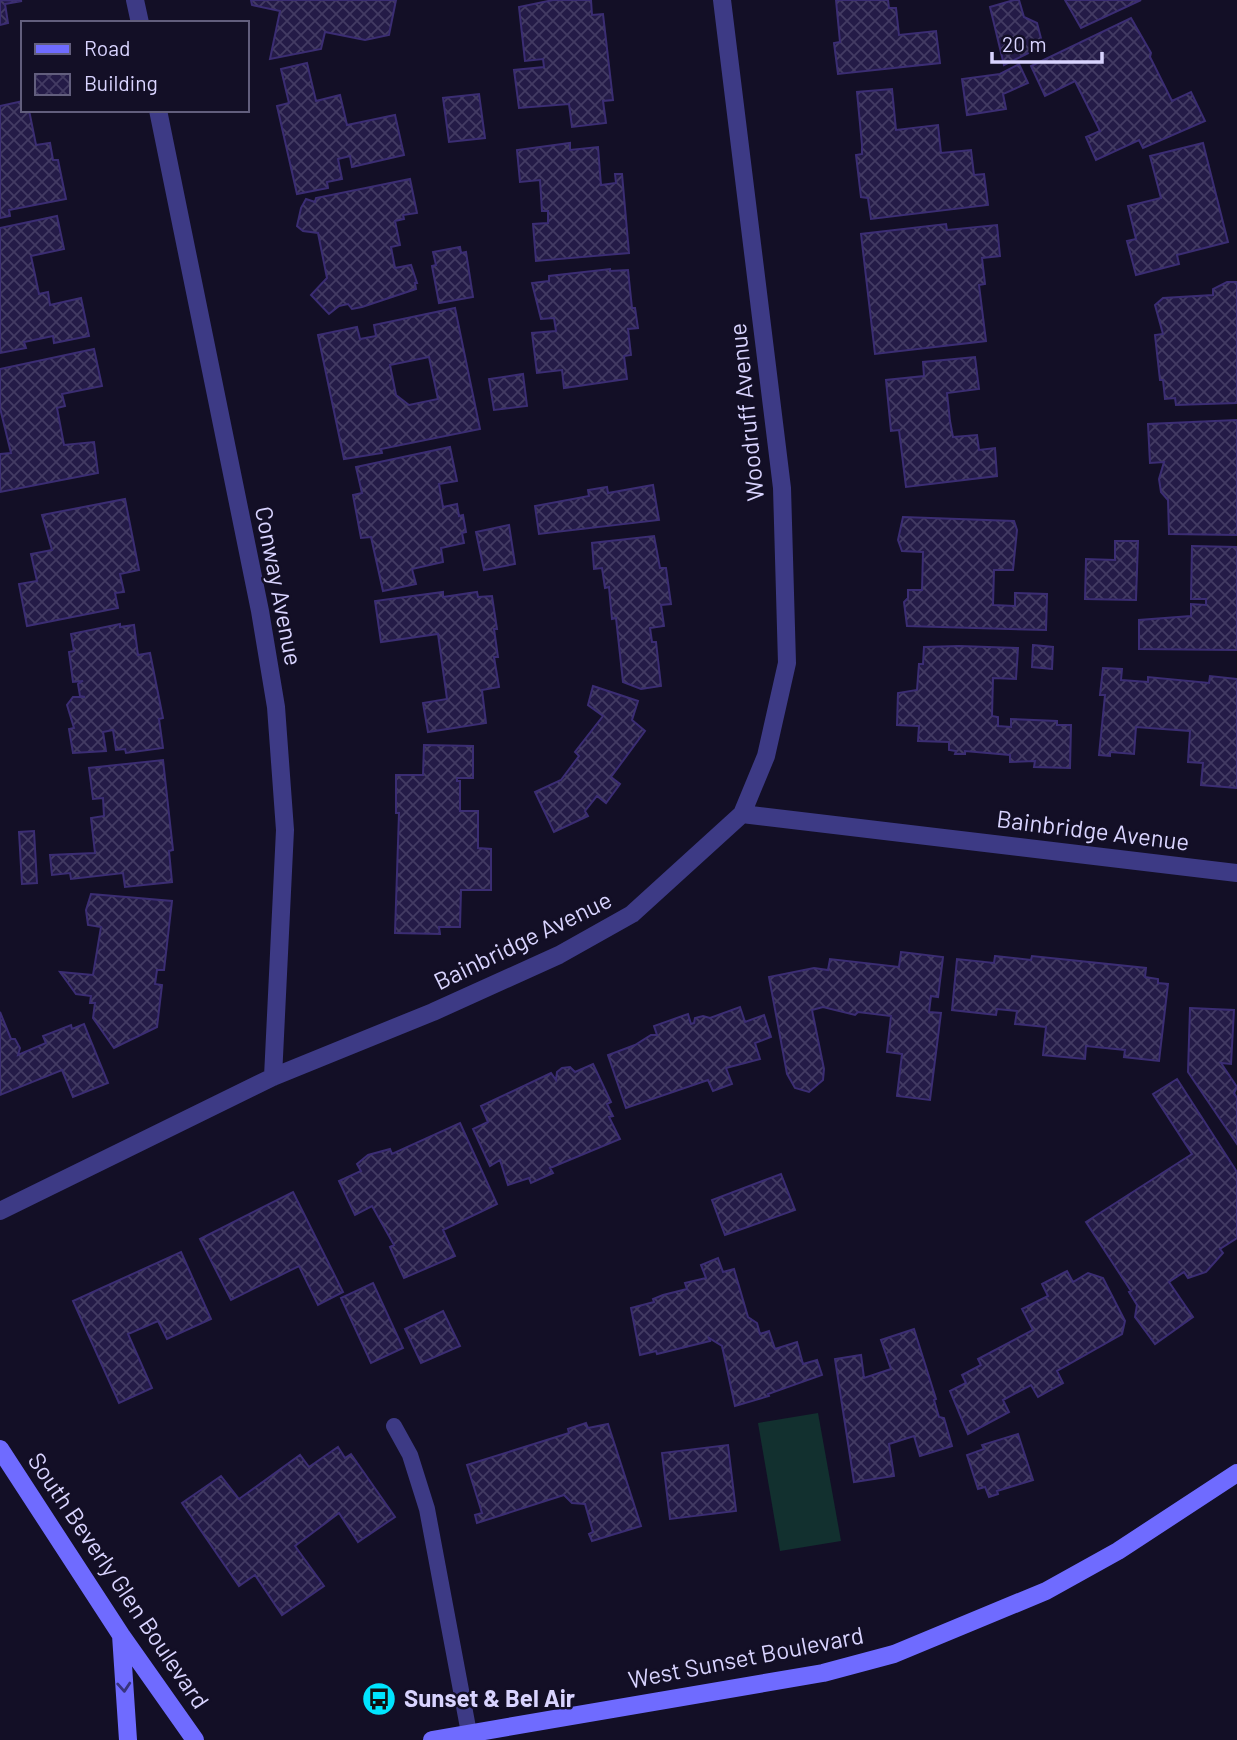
<svg xmlns="http://www.w3.org/2000/svg" width="1237" height="1740" viewBox="0 0 1237 1740" font-family="Barlow,sans-serif">
	<defs>
		<pattern id="building-cross-hatch" width="8" height="8" patternUnits="userSpaceOnUse" patternTransform="scale(1.75)"><rect width="8" height="8" fill="#241b47"/><path d="M0 0l8 8M0 8l8-8" fill="none" stroke="#433b63"/></pattern>
	</defs>
	<rect width="100%" height="100%" fill="#130f26"/>
	<path fill="#12302f" d="M818 1413 841 1541 780 1551 758 1423Z"/>
	<path fill="url(#building-cross-hatch)" stroke="#3b2d73" stroke-width="2" fill-rule="evenodd" d="M0 0 22 1 5 4 8 23 0 25Z
		M251 0H396L389 35 365 40 325 32 321 49 270 59 280 11 252 5Z
		M591 0 592 15 603 14 613 100 603 101 606 123 572 127 569 104 519 108 514 70 544 67 543 59 525 61 519 7 553 0Z
		M836 0H888L889 8H896L899 35 936 31 940 63 838 74 834 43 840 42Z
		M1014 0H1019L1024 17 1037 23 1043 46 1004 65 990 7Z
		M1065 0H1141L1081 28Z
		M1131 18 1151 53 1150 57 1172 101 1191 92 1205 121 1143 148 1139 140 1096 160 1086 137 1100 131 1075 81 1045 96 1031 66Z
		M307 63 316 101 340 95 347 125 395 115 404 155 352 167 350 156 338 159 342 179 327 182 328 188 297 194 277 106 289 103 281 69Z
		M1019 64 1028 83 1003 94 1006 109 967 115 962 79 1000 74Z
		M892 89 896 130 938 125 941 153 971 150 974 175 984 174 988 205 871 219 868 198 861 197 856 155 862 154V145L857 92Z
		M479 94 485 138 449 142 443 98Z
		M23 101V110H29L36 145 50 143 53 160H58L66 199 9 210 10 216 0 218V106Z
		M570 143V150L598 147 601 185 616 183 615 174H622L629 253 536 261 533 224 548 223V211H542L540 180 520 182 517 150Z
		M1203 143 1228 242 1177 255 1179 264 1136 275 1127 241 1136 239 1128 206 1161 198 1150 156Z
		M410 179 417 213 403 215 404 219 395 221 400 245 391 247 395 268 411 265 417 283H415L416 289 362 307 352 309 348 304 339 306 329 314 311 295 327 278 318 233 303 231 297 226 301 208 306 199 315 202 316 198Z
		M57 216 64 249 31 256 39 294 48 292 50 305 81 298 89 336 54 343 53 336 24 342 26 348 0 353V228Z
		M946 224 947 230 997 225 1000 256 982 258 985 284 979 285 986 341 875 354 861 234Z
		M460 247 461 253 466 252 473 297 439 303 432 266 436 265 433 252Z
		M610 269V271L628 270 632 308H635L638 328 628 329 631 355 624 356 627 379 564 388 562 370 537 373 532 333 556 331 554 318 541 319 532 283 549 281V276Z
		M1227 282H1237V403L1176 405 1175 398 1165 399 1163 380H1160L1155 335 1163 334 1155 305 1163 298 1213 295V289Z
		M455 308 480 429 381 449 382 453 344 459 318 335 357 327 360 339 376 336 374 325ZM429 357 438 399 409 405 396 395 390 365Z
		M94 349 102 386 62 394 65 406 57 408 64 445 94 442 98 473 0 492V454L11 453 0 408V369Z
		M975 357 979 389 947 393 950 421 953 437 977 435 979 450 995 448 997 476 906 487 899 430 891 431 886 380 924 376 923 362Z
		M523 374 527 406 494 410 489 379Z
		M1237 420V535L1169 534 1168 500 1161 492 1159 479 1164 462 1150 463 1148 424Z
		M450 447 457 481 439 484 443 507 457 504 459 516 463 515 466 532 462 533 464 543 441 548 443 562 412 569 416 584 383 591 371 537 361 538 353 495 362 493 356 467Z
		M653 485 659 520 539 534 535 506 589 496 588 490 607 487 608 493Z
		M125 499 139 570 120 574 124 592 115 593 118 608 27 626 19 584 37 581 31 554 52 550 42 515Z
		M903 517 1014 521 1017 530 1013 570H994L993 605 1015 606V593L1047 594 1046 630 907 626 904 602 908 598V590H922L923 552 902 551 898 540Z
		M509 525 515 564 484 570 476 532Z
		M654 536 660 568H666L671 604 661 605 664 626 650 628 652 642H656L661 686 641 689 623 682 616 618 612 619 609 587 605 588 602 568 594 569 592 543Z
		M1115 541H1138L1136 600 1085 599 1086 559 1115 560Z
		M1192 546 1237 547V650L1139 649V620L1191 616V604L1206 605V599H1191Z
		M443 592V597L477 592 478 597 492 596 497 629H494L498 657H494L499 687 482 690 486 723 428 732 423 703 447 699 438 634 381 642 375 601Z
		M120 624V627L134 625 138 655 150 653 163 718 159 719 163 748 126 753 125 749 116 750 113 730 103 732 106 751 73 753 69 729 74 728 67 705 73 697H85L80 696 78 684 83 681 73 682 69 652 74 651 71 634Z
		M1033 645 1053 647 1052 669 1032 667Z
		M959 646 1018 648 1016 679 993 678 992 716 998 717V726L1011 727V719L1057 721V725H1071L1070 768 1034 767 1035 761 1010 762V755L965 751V754H955L956 751 949 750V742L918 741 919 726 897 725 898 693 917 690 919 664H923L924 647Z
		M1103 668 1122 669 1121 680 1148 682V677L1209 683 1210 676 1237 679V788L1201 785 1203 763 1188 762 1190 731 1136 727 1134 754 1110 752V756L1099 755 1105 695H1100Z
		M593 686 638 701 632 720 645 731 611 777 620 784 606 803 597 796 585 811 588 816 554 832 535 792 561 780 579 756 575 752 603 716 588 705Z
		M424 745 473 746V778H457V781H460V811H478V848L491 849V890H461L460 927H439L440 934 395 933 399 813H396V775H423Z
		M163 760 173 850 169 851 172 882 125 887 123 873 71 879 70 873 52 875 50 855 95 853 91 818 104 816 103 798 93 799 89 768Z
		M34 831 37 883 22 884 19 832Z
		M91 894 172 901 164 970H157L155 984 162 985 157 1027 114 1048 93 1018 95 1003H90L91 996 76 994 60 972 93 975 101 927 88 925 86 910Z
		M901 952 943 957 938 997 931 996 929 1012 941 1013 930 1100 897 1096 902 1054 887 1052 891 1016 858 1012 855 1015 823 1007 812 1010 824 1069 823 1080 809 1092 795 1088 787 1074 769 977 814 968 828 970 830 959 899 967Z
		M995 956 1031 960 1032 956 1146 968 1145 977 1158 979V983L1168 984 1159 1061 1124 1057 1125 1050 1086 1046 1085 1059 1043 1055 1046 1027 1015 1024 1017 1011 997 1009 996 1015 952 1010 957 959 994 963Z
		M740 1007 745 1022 764 1015 771 1037 755 1043 760 1059 726 1068 732 1084 713 1091 708 1080 626 1108 608 1055 635 1045 651 1035H657L654 1026 688 1014 691 1024 694 1023 695 1018 703 1016 710 1018Z
		M1190 1008 1234 1010 1231 1064 1221 1063 1237 1087 1234 1093 1237 1098V1144L1188 1072Z
		M0 1012 11 1039H15L20 1048 18 1055 46 1043 43 1036 71 1025 72 1029 84 1024 108 1083 73 1097 62 1070 0 1095Z
		M593 1064 611 1102 607 1104 613 1116 609 1117 620 1139 550 1168 553 1173 531 1183 529 1178 508 1185 500 1160 490 1166 473 1129 488 1122 481 1106 551 1073 556 1080 557 1072 562 1068 570 1067 575 1072Z
		M1177 1079 1237 1172V1238L1220 1249 1223 1253 1206 1272 1188 1278 1184 1272 1169 1282 1193 1317 1155 1344 1135 1317 1137 1305 1129 1292 1131 1291 1086 1222 1192 1154 1153 1094Z
		M460 1123 497 1204 443 1230 455 1256 404 1278 390 1247 394 1245 372 1206 355 1215 339 1181 361 1171 357 1164 368 1155 390 1149 392 1154Z
		M781 1174 795 1210 725 1235 712 1200Z
		M293 1192 343 1292 318 1305 299 1266 231 1300 200 1239Z
		M181 1252 211 1319 167 1339 158 1321 128 1334 152 1388 119 1403 73 1301Z
		M718 1258 723 1272 734 1269 748 1317 757 1323 760 1334 769 1331 775 1349 797 1342 803 1364 817 1360 822 1375 768 1394 769 1396 735 1406 722 1346 709 1338 710 1341 657 1354 656 1351 640 1355 631 1308 654 1302 653 1299 663 1295 687 1289 685 1283 706 1278 701 1265Z
		M1067 1271 1073 1282 1088 1273 1103 1278 1125 1321 1122 1334 1057 1371 1063 1383 1038 1397 1031 1385 1003 1400 1009 1412 968 1434 950 1391 966 1383 962 1375 981 1365 978 1359 1033 1330 1022 1309 1048 1296 1042 1284Z
		M373 1283 403 1348 371 1363 341 1298Z
		M443 1311 460 1346 421 1363 405 1329Z
		M914 1329 936 1399 934 1400 939 1417 944 1418 952 1446 920 1456 914 1436 889 1444 894 1476 854 1482 835 1359 861 1355 864 1378 891 1369 881 1340Z
		M586 1423 588 1428 608 1424 641 1526 592 1541 589 1534 593 1532 585 1504 572 1503 564 1495 477 1523 475 1515 482 1513 467 1465 569 1433 568 1429Z
		M1018 1434 1033 1480 997 1491 998 1494 989 1497 985 1487 978 1489 967 1455 984 1449 982 1445Z
		M728 1445 736 1511 670 1519 662 1453Z
		M338 1447 345 1458 351 1454 395 1517 358 1542 339 1513 295 1546 324 1586 282 1615 255 1575 239 1586 182 1503 221 1476 239 1499 300 1455 309 1467Z"/>
	<g fill="none" stroke-linecap="round" stroke-linejoin="round">
		<path stroke="#3d3a85" stroke-width="16" d="M394 1426 410 1455 427 1509 469 1733"/>
		<path stroke="#3d3a85" stroke-width="18" d="M135 0 140 23
			M722 0 782 488 787 663 766 756 742 814
			M158 110 260 611 276 707 285 830 273 1077
			M0 1211 273 1077 433 1012 559 955 632 914 742 814 1237 873"/>
		<path stroke="#6f6bff" stroke-width="18" d="M0 1449 121 1635 195 1740
			M121 1635 128 1740
			M432 1740 823 1673 894 1654 1046 1591 1118 1551 1237 1473"/>
	</g>
	<defs><path id="oneway-chevron" d="M-2-3.5L2.5 0L-2 3.5" fill="none" stroke-width="1.6" stroke-linecap="round" stroke-linejoin="round" transform="scale(1.75)"/></defs>
	<use stroke="#38347d" href="#oneway-chevron" transform="translate(124 1687) rotate(86)"/>
	<defs>
		<g id="bus-disc" transform="scale(1.75)"><circle r="9.5" fill="#00e5ff" stroke="#130f26"/><path d="M-5-6H5V4H4V6H2V4H-2V6H-4V4H-5ZM-3.5-4V0h7V-4ZM-3.5 1.2v1.5H-2V1.2ZM2 1.2v1.5H3.5V1.2Z" fill="#111"/></g>
	</defs>
	<g fill-rule="evenodd">
		<use href="#bus-disc" x="379" y="1699"/>
	</g>
	<g text-anchor="middle" stroke-width="5" stroke-linejoin="round" paint-order="stroke">
		<g font-size="24" fill="#d9d4ff" stroke="#130f26">
			<text transform="translate(747 412) rotate(-96)" y="8">Woodruff Avenue</text>
			<text transform="translate(278 586) rotate(79)" y="8">Conway Avenue</text>
			<text transform="translate(1093 831) rotate(7)" y="8">Bainbridge Avenue</text>
			<text transform="translate(523 941) rotate(-26)" y="8">Bainbridge Avenue</text>
			<text transform="translate(118 1581) rotate(56)" y="8">South Beverly Glen Boulevard</text>
			<text transform="translate(746 1658) rotate(-11)" y="8">West Sunset Boulevard</text>
		</g>
		<g font-size="24" font-weight="bold" fill="#d9d4ff" stroke="#130f26" text-anchor="start">
			<text x="404" y="1707">Sunset &amp; Bel Air</text>
		</g>
	</g>
	<rect x="21" y="21" width="228" height="91" fill="#130f26" stroke="#625e7d" stroke-width="2"/>
	<rect x="35" y="44" width="35" height="10" fill="#6f6bff" stroke="#625e7d" stroke-width="2"/>
	<text x="84" y="56" font-size="21" fill="#d9d4ff">Road</text>
	<rect x="35" y="74" width="35" height="21" fill="url(#building-cross-hatch)" stroke="#625e7d" stroke-width="2"/>
	<text x="84" y="91" font-size="21" fill="#d9d4ff">Building</text>
	<path d="M992 52v10h110v-10" fill="none" stroke="#d9d4ff" stroke-width="3.5"/>
	<text x="1002" y="52" font-size="21" fill="#d9d4ff" stroke="#130f26" stroke-width="5" paint-order="stroke">20 m</text>
</svg>
